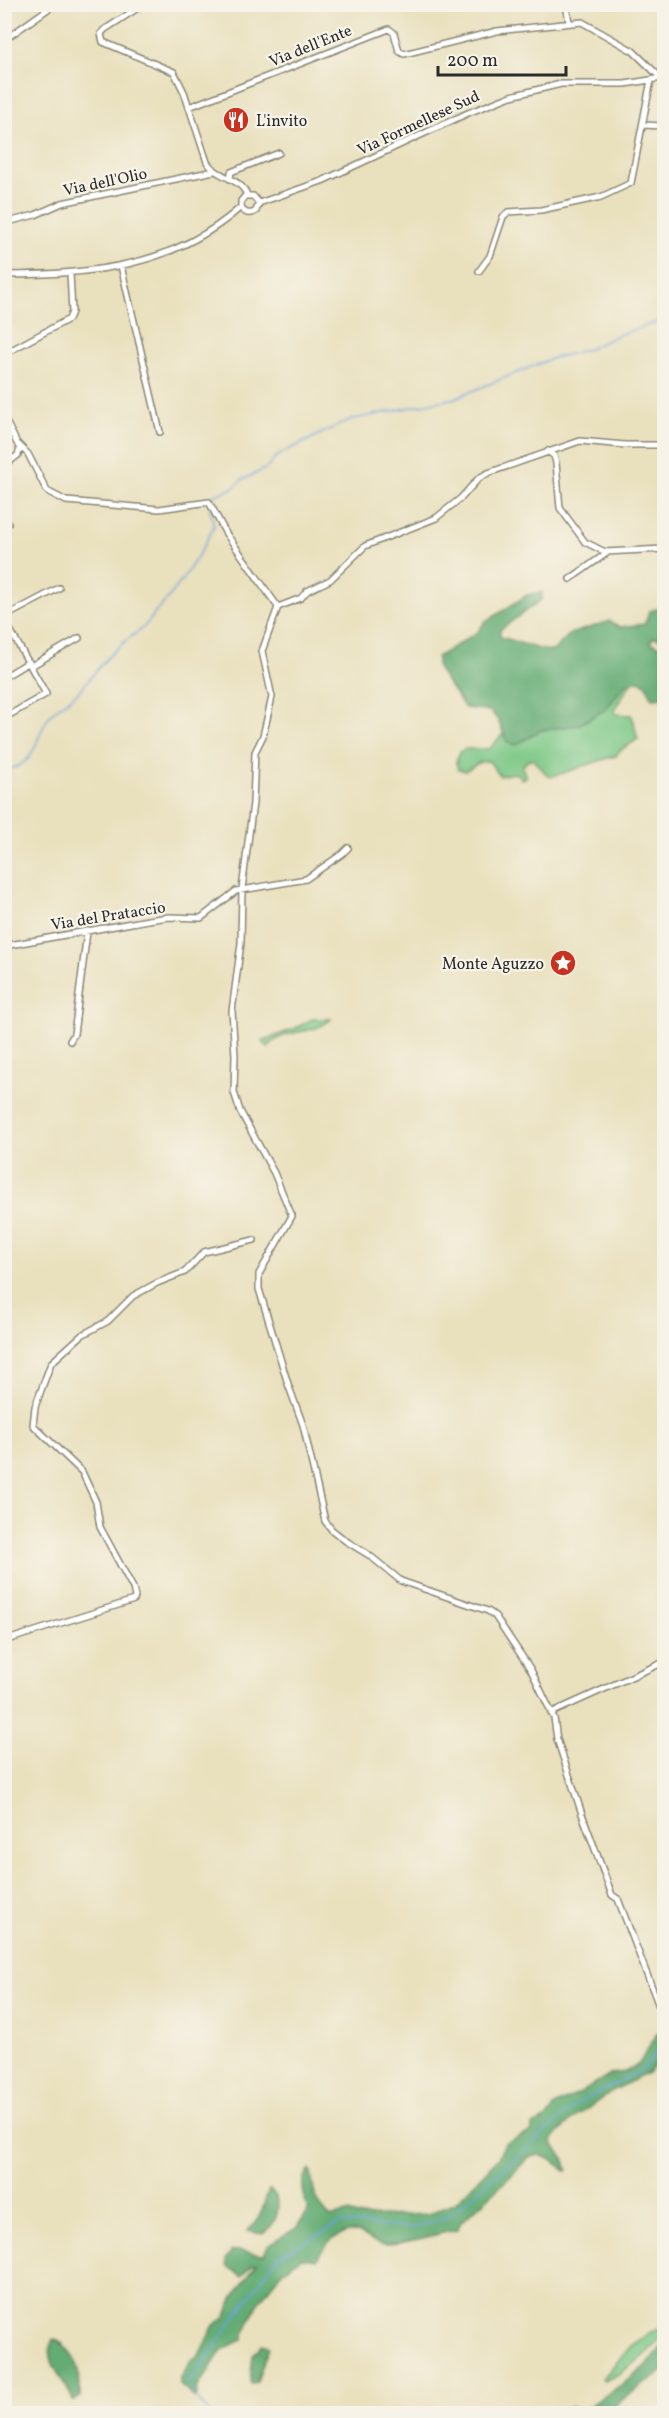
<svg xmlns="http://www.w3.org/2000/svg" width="669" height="2418" viewBox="0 0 669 2418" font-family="Vollkorn,serif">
	<rect width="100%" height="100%" fill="#f7f3e8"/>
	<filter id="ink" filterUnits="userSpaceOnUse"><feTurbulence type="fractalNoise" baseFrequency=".0167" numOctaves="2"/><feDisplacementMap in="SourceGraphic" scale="12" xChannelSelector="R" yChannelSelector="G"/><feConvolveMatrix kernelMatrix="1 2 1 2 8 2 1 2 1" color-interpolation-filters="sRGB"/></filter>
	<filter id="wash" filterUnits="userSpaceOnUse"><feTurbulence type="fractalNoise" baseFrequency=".008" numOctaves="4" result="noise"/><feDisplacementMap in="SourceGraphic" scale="24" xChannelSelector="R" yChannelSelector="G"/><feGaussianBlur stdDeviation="1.35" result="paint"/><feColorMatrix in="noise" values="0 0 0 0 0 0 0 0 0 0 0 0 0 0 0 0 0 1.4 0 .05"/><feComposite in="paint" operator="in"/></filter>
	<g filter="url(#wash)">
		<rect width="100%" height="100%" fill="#e9e0bd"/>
		<path fill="#7bc786" stroke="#537958" stroke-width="1.5" d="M632 681 614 710 615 714 631 715C636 722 634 731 638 739L619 751 616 756C594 761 572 772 549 777L533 759 527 761 522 767 526 777 521 779 520 775 513 773 500 776 489 761 480 762 465 771 458 769 456 763 459 752 466 749H489L503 734 508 742 516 745 541 730 578 725 606 709 625 684Z
			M312 1019H331C314 1036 284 1027 268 1047L261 1041 294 1029Z
			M657 2329 661 2331C661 2348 619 2375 604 2381L602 2379 632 2345Z"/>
		<path fill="#64ac73" stroke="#486c4f" stroke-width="1.5" d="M542 592V599L500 630V637C520 641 533 650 553 651L570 634 610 621 620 627 645 624 649 611 664 607V641L654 637 650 642 664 648V697L652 698 647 685 639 680 625 684 606 709 578 725 541 730 516 745 507 742 498 720 490 711 465 708 437 668V657L478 632 484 623 527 595Z
			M664 2027V2054L648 2073 612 2091 572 2120 554 2137 552 2144 564 2158 568 2170 566 2171 550 2159 539 2155 529 2157 505 2182 461 2222 457 2230C434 2234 411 2243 387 2244 375 2245 372 2239 362 2234 343 2226 323 2244 317 2260L301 2258C276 2272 250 2312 243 2339L222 2350 198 2387 196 2399 180 2385V2377L191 2361 198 2357 214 2325 225 2318 234 2296 257 2263 253 2264 242 2276 227 2266 226 2259 232 2251C244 2249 252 2255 264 2255L268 2245 298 2227 308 2211C304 2196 298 2182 309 2169L311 2172C312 2188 317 2205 330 2217L348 2213 361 2217 428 2214 457 2201 498 2158 505 2143 531 2132 534 2124C545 2121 549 2117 554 2106L582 2092 611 2074 625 2072 639 2064 656 2035Z
			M269 2190H271C284 2205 277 2223 263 2234L247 2231C262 2218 262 2208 269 2190Z
			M53 2339C76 2347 81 2375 80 2397L73 2401C67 2381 42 2362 53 2339Z
			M664 2342V2370L604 2413H563L570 2407 583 2410C610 2392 648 2372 664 2342Z
			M262 2344H266L269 2347 257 2382 252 2384 250 2382 253 2355Z"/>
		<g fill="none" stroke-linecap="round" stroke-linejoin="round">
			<path stroke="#6ba3da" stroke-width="1.5" d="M208 501 210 497 233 488 242 480 267 468 276 457 286 451 349 420 455 398 553 358 589 349 618 335 664 320
				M4 770C41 765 33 735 51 714 59 704 71 700 79 691 90 679 100 665 112 653 121 644 130 638 140 630 146 626 151 619 155 613 180 586 198 559 214 526L209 505
				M211 2414 192 2394 189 2383 278 2256 341 2223 414 2228 451 2215 577 2104 644 2069 664 2043"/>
		</g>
	</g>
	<g filter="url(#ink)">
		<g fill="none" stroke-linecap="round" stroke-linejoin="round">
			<g stroke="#8a8674" stroke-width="8">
				<path id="minor" d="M144 4 104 30 101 34 103 42 174 72 184 92 207 162C217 178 240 177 247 195
					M566 4 569 22
					M4 40 55 4
					M189 107 389 29 394 33 399 51 404 54 497 31 582 22 633 51 661 78 664 72
					M643 125 664 126
					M230 179 231 172 279 153
					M259 203 322 181 468 113 511 96 561 84H625L662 78
					M241 207C244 214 250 215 256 211L259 203
					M4 223 35 215 62 203 214 171
					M121 266 160 432
					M479 271 490 256 503 217 508 212 541 210 601 197 631 183 651 80
					M4 275C91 274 173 268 241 207V201L245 196H253L259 203
					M4 354 69 319 72 312 70 273
					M4 418 20 449 18 455 4 466
					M19 445 28 454 47 491 66 501 159 509 209 502 225 532 278 607
					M548 451 554 456 556 463 560 508 585 542 605 552 664 549
					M4 519 8 524
					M570 579 607 553
					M278 607 262 651 272 697 263 736 255 752 253 803 242 889 241 943 232 1011 235 1055 234 1092 240 1111 274 1173 292 1216 259 1274V1289L288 1384 303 1425 325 1521 332 1530 346 1541 369 1555 401 1581 488 1611 495 1616 531 1670 554 1718 557 1739 582 1814 612 1895 618 1899 664 2019
					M278 607 301 598 307 591 330 580 365 546 436 518 461 498 479 478 488 473 580 441 625 445H664
					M4 617 59 588
					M4 619 46 694 4 718
					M31 666 79 638
					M4 677 29 662
					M4 946 148 920 169 917 201 918 236 891 306 879 342 854 348 848
					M70 1041 74 1034 87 932
					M4 1641 134 1600 135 1597 133 1588 100 1527 96 1502 82 1472 33 1425 35 1407 51 1363 82 1335 108 1321 133 1296 157 1283 185 1272 204 1252 254 1240
					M551 1713 664 1662
					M658 2414 664 2411"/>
			</g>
			<use href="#minor" stroke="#fff" stroke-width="5"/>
		</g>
	</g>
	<defs>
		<g id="restaurant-disc" transform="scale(1.35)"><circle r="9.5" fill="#c8321e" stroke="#f7f3e8"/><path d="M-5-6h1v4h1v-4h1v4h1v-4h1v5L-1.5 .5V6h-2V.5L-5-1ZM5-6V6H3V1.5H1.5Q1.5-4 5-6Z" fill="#fff"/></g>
		<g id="sight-disc" transform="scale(1.35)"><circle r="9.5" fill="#c8321e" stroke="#f7f3e8"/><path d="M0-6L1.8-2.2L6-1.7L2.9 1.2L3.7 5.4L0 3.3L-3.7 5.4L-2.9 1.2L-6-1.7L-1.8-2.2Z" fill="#fff"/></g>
	</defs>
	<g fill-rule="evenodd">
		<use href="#restaurant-disc" x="236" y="120"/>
		<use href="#sight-disc" x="563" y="963"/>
	</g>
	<g text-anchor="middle" stroke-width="4.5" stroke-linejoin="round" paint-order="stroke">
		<g font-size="16" fill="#2b2b2b" stroke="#f7f3e8">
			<text transform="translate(310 45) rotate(-22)" y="6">Via dell'Ente</text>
			<text transform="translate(418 122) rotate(-25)" y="6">Via Formellese Sud</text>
			<text transform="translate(105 181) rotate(-12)" y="6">Via dell'Olio</text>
			<text transform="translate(108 915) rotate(-9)" y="6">Via del Prataccio</text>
		</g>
		<g font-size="16" fill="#2b2b2b" stroke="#f7f3e8" text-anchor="start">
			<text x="256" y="126">L'invito</text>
			<text x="544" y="969" text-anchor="end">Monte Aguzzo</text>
		</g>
	</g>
	<rect width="669" height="2418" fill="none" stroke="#f7f3e8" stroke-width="24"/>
	<path d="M438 66v9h128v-9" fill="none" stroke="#2b2b2b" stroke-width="3"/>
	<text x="447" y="66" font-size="18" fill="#2b2b2b" stroke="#f7f3e8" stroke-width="4.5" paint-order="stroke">200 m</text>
</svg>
